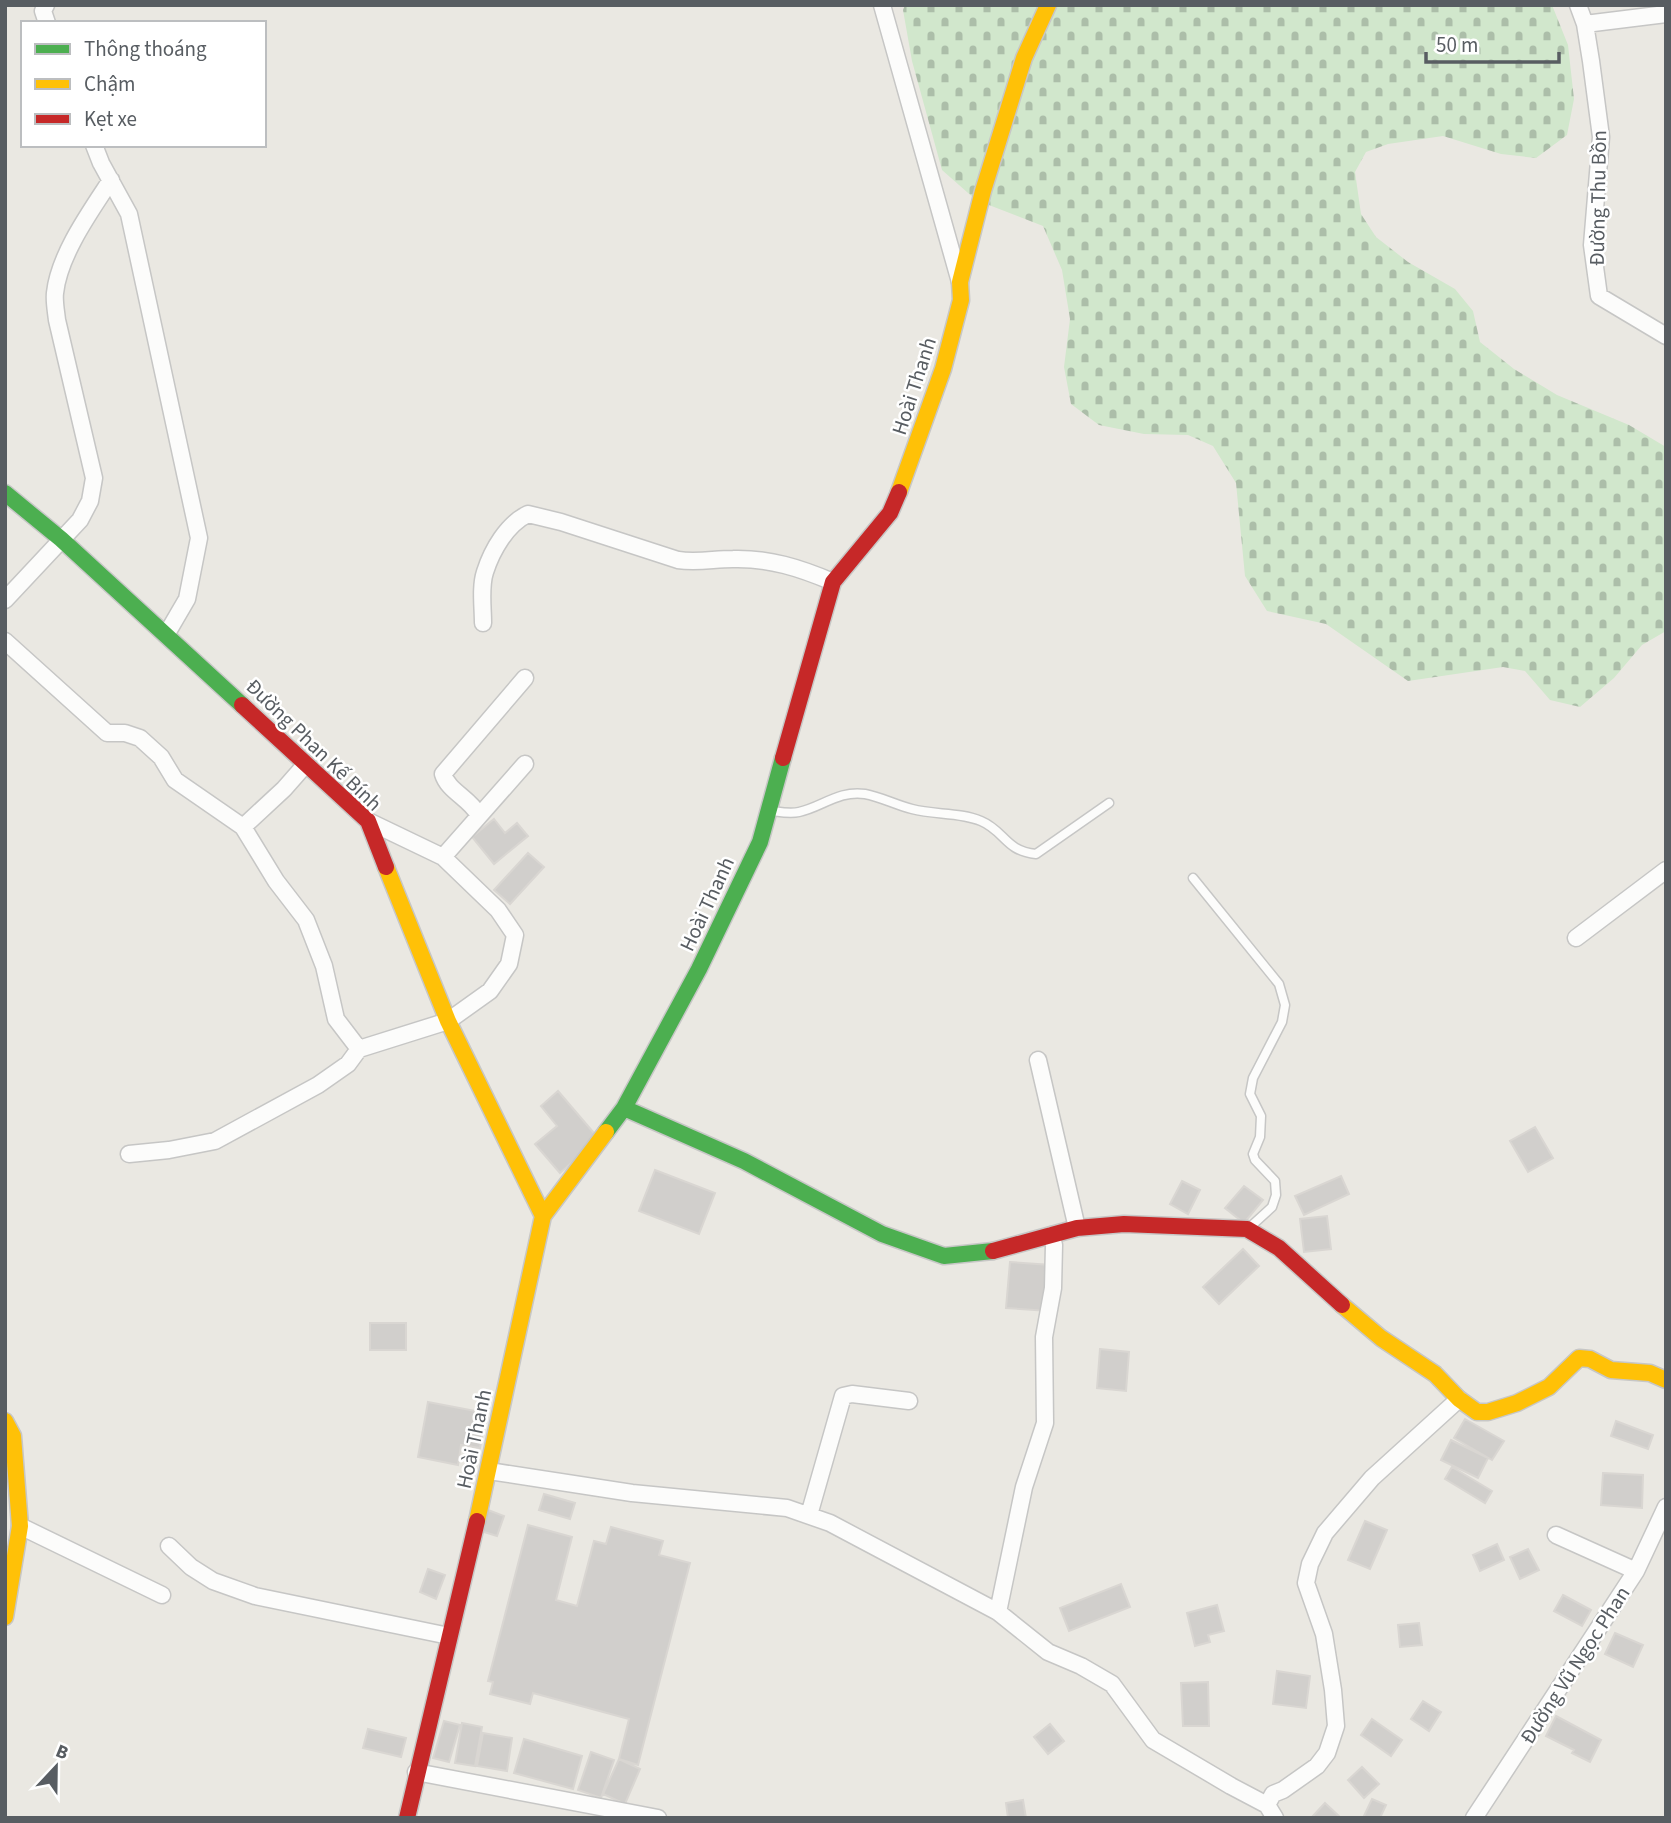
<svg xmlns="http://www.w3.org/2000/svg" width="1671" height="1823" viewBox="0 0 1671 1823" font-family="'Source Sans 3',sans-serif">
	<defs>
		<pattern id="cemetery-stones" width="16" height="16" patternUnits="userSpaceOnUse" patternTransform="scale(1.75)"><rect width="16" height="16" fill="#d1e7cc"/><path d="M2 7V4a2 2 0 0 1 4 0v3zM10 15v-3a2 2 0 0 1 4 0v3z" fill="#acbea9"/></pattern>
	</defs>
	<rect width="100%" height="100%" fill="#eae8e2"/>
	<path fill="url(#cemetery-stones)" d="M905 5H1552L1568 45 1574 99 1567 135 1536 158 1501 154 1443 136 1388 144 1366 152 1355 172 1361 214 1376 237 1408 262 1455 289 1473 311 1480 342 1514 369 1557 395 1629 425 1666 447V631L1642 645 1614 678 1580 707 1550 700 1525 671 1503 667 1408 681 1326 624 1267 611 1245 576 1236 483 1213 446 1188 435 1144 434 1099 425 1071 404 1064 367 1070 319 1062 270 1043 226 976 200 942 170 912 61 903 10Z"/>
	<path fill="#d1cfcc" stroke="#d9d6d2" stroke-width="2" d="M494 819 505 833 517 823 528 836 494 864 472 837Z
		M528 853 544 867 510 904 494 890Z
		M558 1091 599 1139 560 1173 535 1144 557 1126 541 1106Z
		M1535 1127 1553 1158 1528 1172 1510 1141Z
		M655 1170 715 1193 699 1234 639 1211Z
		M1341 1176 1349 1194 1304 1215 1295 1196Z
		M1182 1181 1200 1190 1188 1214 1170 1204Z
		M1244 1186 1263 1200 1244 1223 1225 1208Z
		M1327 1216 1331 1249 1304 1252 1300 1219Z
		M1243 1249 1259 1266 1219 1304 1203 1287Z
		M1010 1262 1051 1265 1048 1311 1006 1308Z
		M370 1323H406V1350H370Z
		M1100 1349 1129 1352 1126 1391 1097 1388Z
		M428 1402 486 1413 480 1448 461 1445 458 1465 418 1457Z
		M1465 1419 1504 1441 1492 1460 1454 1438Z
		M1616 1421 1653 1435 1648 1449 1611 1436Z
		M1451 1440 1488 1458 1478 1478 1441 1460Z
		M1452 1467 1492 1491 1485 1503 1445 1479Z
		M1603 1473 1643 1475 1642 1508 1601 1505Z
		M544 1494 575 1503 570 1519 539 1510Z
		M488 1510 504 1516 497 1536 481 1531Z
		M1365 1521 1387 1530 1370 1569 1348 1560Z
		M528 1525 572 1537 556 1600 577 1606 594 1541 606 1544 611 1527 663 1541 659 1555 690 1563 638 1765 619 1759 629 1719 533 1693 530 1704 490 1694 493 1682 488 1681Z
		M1497 1544 1504 1560 1480 1571 1473 1555Z
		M1528 1549 1539 1570 1520 1579 1510 1557Z
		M428 1569 445 1575 436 1599 420 1592Z
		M1121 1584 1130 1607 1069 1631 1060 1608Z
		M1563 1595 1591 1610 1582 1626 1554 1611Z
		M1217 1605 1224 1631 1208 1635 1210 1642 1195 1646 1187 1613Z
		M1419 1623 1422 1645 1400 1647 1398 1625Z
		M1615 1633 1643 1645 1633 1667 1605 1654Z
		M1277 1671 1310 1676 1306 1708 1273 1704Z
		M1208 1682 1209 1726H1183L1181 1683Z
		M1423 1701 1441 1712 1429 1731 1411 1719Z
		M1556 1716 1601 1740 1590 1762 1572 1753 1574 1750 1546 1736Z
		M1372 1719 1402 1740 1391 1756 1361 1735Z
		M444 1721 460 1725 449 1762 433 1758Z
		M462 1723 482 1727 475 1766 455 1763Z
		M1050 1724 1064 1741 1048 1754 1034 1737Z
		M368 1729 406 1738 401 1757 363 1748Z
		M483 1733 512 1738 507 1771 477 1766Z
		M524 1739 582 1756 573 1789 514 1773Z
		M591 1752 614 1760 601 1798 578 1790Z
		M619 1759 640 1769 625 1804 603 1794Z
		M1362 1767 1379 1784 1364 1798 1348 1780Z
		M1372 1799 1386 1805 1380 1818H1363Z
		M1023 1800 1026 1818H1008L1006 1803Z
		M1325 1803 1341 1818H1311Z"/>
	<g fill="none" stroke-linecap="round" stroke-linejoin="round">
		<g stroke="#c6c6c5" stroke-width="11">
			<path id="lane" d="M772 811C780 812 790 814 799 812 822 807 839 790 865 794 881 797 896 805 912 809 934 815 960 812 981 821 1005 831 1005 851 1036 854L1109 803
				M1193 878 1279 984 1285 1005 1282 1022 1253 1078 1250 1094 1261 1116 1260 1137 1253 1154 1255 1160 1275 1181 1276 1195 1272 1207 1249 1228"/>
		</g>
		<g stroke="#c6c6c5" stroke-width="19">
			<path id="street" d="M46 5 43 11 47 23
				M882 5 960 282
				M1578 5 1585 24 1591 61 1601 137 1592 245 1599 296 1666 336
				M1585 24 1666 14
				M94 145 101 163 129 214 199 538 187 599 166 635
				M5 600 80 520 90 501 94 478 57 320C56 311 54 301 55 293 59 255 90 212 111 180
				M483 623C483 607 480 587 485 572 492 550 507 524 528 514L561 522 678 560C697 563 714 559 733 559 769 558 800 568 833 582
				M5 641 107 733H125L140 738 161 757 175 780 243 827 276 881 306 920 324 966 336 1019 359 1049
				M478 814C469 798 448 791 443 774L525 678
				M243 827 284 789 306 764
				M443 857 525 764
				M1576 938 1666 870
				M1038 1060 1077 1228
				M129 1154 169 1150 215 1141 318 1085 348 1064 359 1049 448 1021 490 991 509 964 515 935 498 910 443 857 368 821
				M489 1471 632 1493 787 1508 830 1523 998 1612 1048 1652 1081 1666 1112 1684 1153 1740 1231 1786 1267 1805 1275 1818
				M809 1515 843 1396 852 1394 909 1401
				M20 1526 162 1595
				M1556 1535 1636 1571
				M169 1546 191 1567 213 1581 255 1596 449 1636
				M998 1612 1024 1487 1045 1423 1044 1337 1053 1288 1054 1245 1051 1235
				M416 1772 658 1818
				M1267 1805 1273 1794 1283 1790 1317 1766 1327 1753 1336 1726 1333 1690 1324 1634 1306 1583 1310 1564 1325 1533 1372 1478 1459 1399
				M1474 1818 1636 1571 1666 1507"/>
		</g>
		<g stroke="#c7c7c6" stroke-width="19">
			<path id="fast" d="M5 493 61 539 242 705
				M624 1108 744 1161 882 1234 944 1256 993 1251
				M606 1132 624 1108 699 969 760 842 783 758"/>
		</g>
		<g stroke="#c7c7c6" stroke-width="19">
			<path id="slow" d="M899 492 943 369 961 300 960 282 983 191 1024 58 1048 5
				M386 867 448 1021 543 1216
				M1342 1305 1381 1338 1435 1374 1459 1399 1477 1412H1488L1517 1403 1549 1387 1579 1358 1590 1359 1611 1370 1650 1373 1666 1380
				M5 1421 13 1436 20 1526 5 1617
				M477 1521 543 1216 606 1132"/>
		</g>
		<g stroke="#c7c7c6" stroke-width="19">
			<path id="jam" d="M242 705 368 821 386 867
				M783 758 833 582 890 513 899 492
				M993 1251 1077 1228 1124 1224 1247 1229 1279 1248 1342 1305
				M407 1818 477 1521"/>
		</g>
		<use href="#lane" stroke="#fcfcfb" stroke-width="8"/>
		<use href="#street" stroke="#fcfcfb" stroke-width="16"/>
		<use href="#fast" stroke="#4caf50" stroke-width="16"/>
		<use href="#slow" stroke="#ffc107" stroke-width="16"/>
		<use href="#jam" stroke="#c62828" stroke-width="16"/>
	</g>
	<g text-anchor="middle" stroke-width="5" stroke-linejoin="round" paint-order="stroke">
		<g font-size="21" fill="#585d62" stroke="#fff">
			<text transform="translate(1598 198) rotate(-89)" y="7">Đường Thu Bồn</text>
			<text transform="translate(914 386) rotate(-72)" y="7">Hoài Thanh</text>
			<text transform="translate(314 745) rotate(44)" y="7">Đường Phan Kế Bính</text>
			<text transform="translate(707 904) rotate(-65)" y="7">Hoài Thanh</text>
			<text transform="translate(474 1439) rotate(-78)" y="7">Hoài Thanh</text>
			<text transform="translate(1575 1665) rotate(-57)" y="7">Đường Vũ Ngọc Phan</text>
		</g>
	</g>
	<rect width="1671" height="1823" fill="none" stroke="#585d62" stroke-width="14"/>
	<rect x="21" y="21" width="245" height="126" fill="#ffffff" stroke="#bcbec0" stroke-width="2"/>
	<rect x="35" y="44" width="35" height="10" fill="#4caf50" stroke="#bcbec0" stroke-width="2"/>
	<text x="84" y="56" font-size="21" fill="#585d62">Thông thoáng</text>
	<rect x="35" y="79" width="35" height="10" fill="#ffc107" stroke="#bcbec0" stroke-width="2"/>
	<text x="84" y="91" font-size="21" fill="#585d62">Chậm</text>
	<rect x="35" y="114" width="35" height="10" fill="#c62828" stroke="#bcbec0" stroke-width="2"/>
	<text x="84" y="126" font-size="21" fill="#585d62">Kẹt xe</text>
	<g transform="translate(56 1767) rotate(22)" stroke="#ffffff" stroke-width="5" paint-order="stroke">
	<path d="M0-5L12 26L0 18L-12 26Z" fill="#585d62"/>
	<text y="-10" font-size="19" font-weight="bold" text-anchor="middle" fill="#585d62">B</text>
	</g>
	<path d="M1426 52v10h133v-10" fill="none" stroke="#585d62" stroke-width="3.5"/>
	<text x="1436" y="52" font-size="21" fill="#585d62" stroke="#ffffff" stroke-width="5" paint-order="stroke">50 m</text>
</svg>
